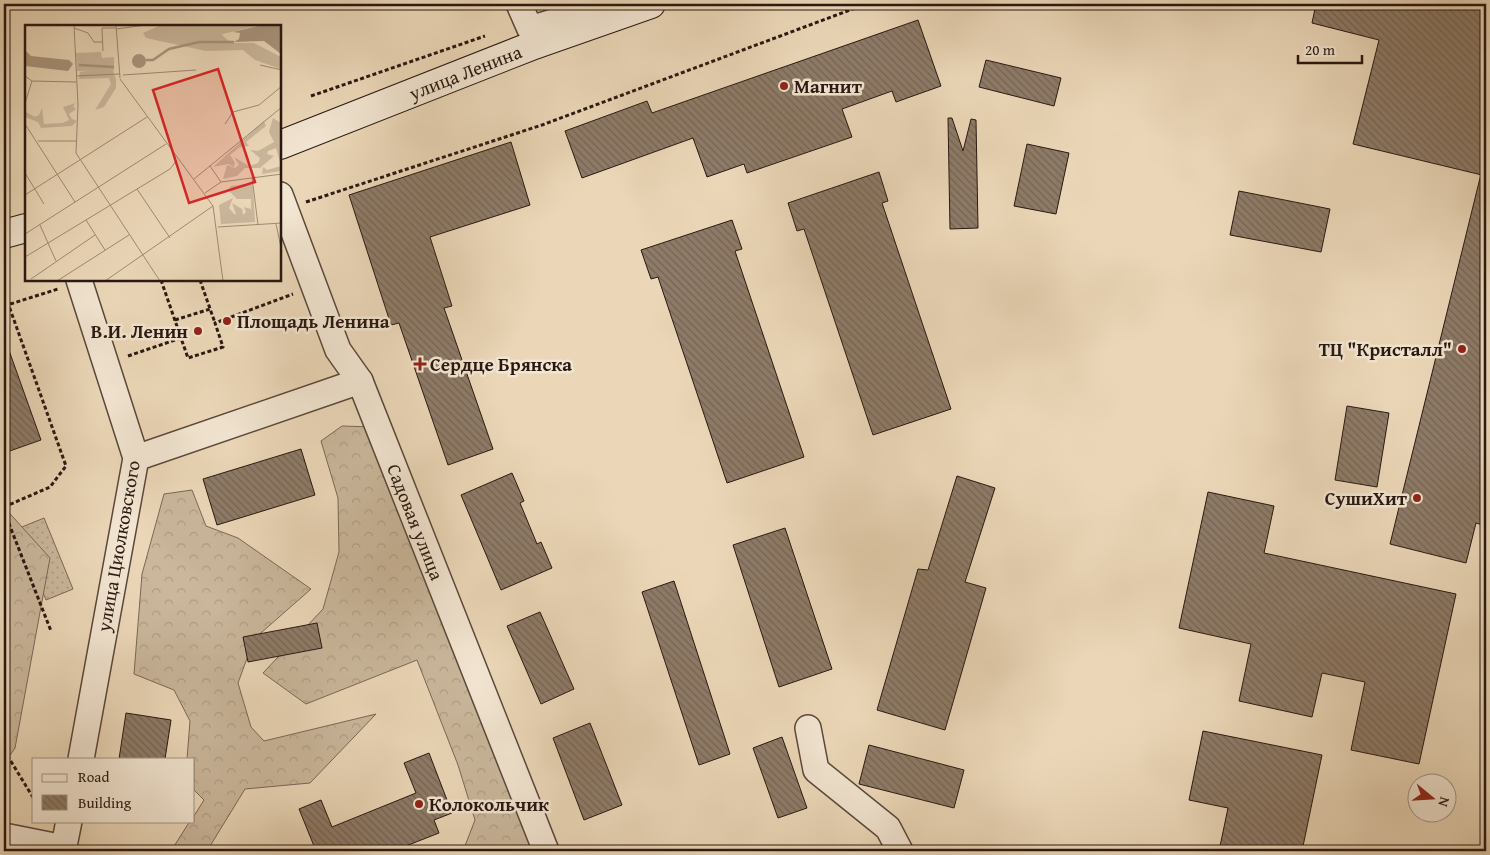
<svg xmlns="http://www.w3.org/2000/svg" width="1490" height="855" viewBox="0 0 1490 855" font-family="'Gentium Book Plus',serif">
	<defs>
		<pattern id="green-dots" width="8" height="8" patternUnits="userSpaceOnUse" patternTransform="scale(1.25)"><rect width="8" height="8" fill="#cab79c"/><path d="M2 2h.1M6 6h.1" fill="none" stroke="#ae9d85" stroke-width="1.8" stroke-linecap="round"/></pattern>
		<pattern id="forest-crowns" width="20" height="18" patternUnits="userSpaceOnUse" patternTransform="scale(1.25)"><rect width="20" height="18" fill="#cab79c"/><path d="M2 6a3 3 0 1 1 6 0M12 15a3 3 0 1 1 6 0" fill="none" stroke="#ae9d85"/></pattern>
		<pattern id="building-back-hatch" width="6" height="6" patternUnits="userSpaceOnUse" patternTransform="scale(1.25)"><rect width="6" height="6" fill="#8e7b68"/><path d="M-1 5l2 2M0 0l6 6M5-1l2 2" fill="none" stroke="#746454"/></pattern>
	</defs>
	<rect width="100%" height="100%" fill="#ebd7b8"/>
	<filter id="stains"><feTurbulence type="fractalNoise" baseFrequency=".004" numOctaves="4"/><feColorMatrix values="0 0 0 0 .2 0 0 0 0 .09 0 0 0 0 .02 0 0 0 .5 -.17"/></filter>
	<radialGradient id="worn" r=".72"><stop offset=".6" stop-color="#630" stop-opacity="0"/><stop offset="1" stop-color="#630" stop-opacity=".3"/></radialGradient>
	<path fill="url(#green-dots)" stroke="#7a6856" d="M44 518 73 589 46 600 17 529Z"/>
	<path fill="url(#forest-crowns)" stroke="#7a6856" d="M342 426 374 427 543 851H463L475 820 458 765 417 660 306 704 263 673 323 609 339 552 338 498 321 441Z
		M192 490 206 526 238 538 311 589 254 639 238 683 251 727 264 741 376 714 310 783 245 789 207 851H171L190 821H194V816L204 800 194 790V759H187L190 721 174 690 134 674 142 574 164 494Z
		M4 507 50 558 15 748 4 764Z"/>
	<path fill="url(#building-back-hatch)" stroke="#291811" d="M1316 4H1486V176L1353 144 1379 40 1312 23Z
		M918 20 941 86 896 102 892 91 842 109 852 137 747 173 744 164 707 177 693 138 582 178 565 131 647 101 652 113Z
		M986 60 1061 78 1054 106 979 87Z
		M948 118H952L963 151 971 119 976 120 978 228 950 229Z
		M511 142 530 205 430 237 452 306 444 308 493 449 448 465 399 323 391 325 349 195Z
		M1027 144 1069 153 1056 214 1014 206Z
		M879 172 888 201 882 203 951 409 873 435 804 229 797 231 788 203Z
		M1480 178 1486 179V526L1476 523 1466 563 1390 544Z
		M1239 191 1330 209 1321 252 1230 235Z
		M732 220 742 249 735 251 804 457 727 483 658 277 651 279 641 250Z
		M4 342H6L41 440 4 453Z
		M1347 406 1389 413 1377 487 1335 480Z
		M301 449 315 495 217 525 203 479Z
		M512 473 524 501 520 503 537 544 541 542 552 568 501 590 461 495Z
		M957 476 995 488 965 582 986 588 945 730 877 710 918 569 928 570Z
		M1208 492 1274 506 1264 553 1456 594 1419 764 1351 750 1365 682 1322 673 1312 717 1239 701 1251 644 1179 628Z
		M785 528 832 669 779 687 733 545Z
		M674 581 730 754 699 765 642 592Z
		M540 612 574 689 541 704 507 626Z
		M317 623 322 648 248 662 243 637Z
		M126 713 171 720 165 759H119Z
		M590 723 622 805 584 820 553 738Z
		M1203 731 1322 755 1302 851H1219L1228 808 1189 800Z
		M782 737 807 808 778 818 753 748Z
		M869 745 964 770 954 808 859 784Z
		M429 753 452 813 434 820 439 833 393 851H316L299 809 321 800 332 827 416 793 404 763Z"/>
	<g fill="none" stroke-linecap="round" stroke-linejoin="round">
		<g stroke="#5a483b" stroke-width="28">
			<g id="minor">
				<path d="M519 4 530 29 613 4"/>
				<path id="s1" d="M280 195 338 350 360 381 546 851"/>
				<path d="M79 280 136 458 81 759"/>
				<path d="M136 458 360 381"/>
				<path d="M808 728 816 770 888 828 900 851"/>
				<path d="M4 836 64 848"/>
				<path d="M63 851 69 821"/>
			</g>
		</g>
		<g stroke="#291811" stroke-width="30">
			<g id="secondary">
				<path id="s2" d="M280 145 534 45 651 4"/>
				<path d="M4 234 26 228"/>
			</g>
		</g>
		<path stroke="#291811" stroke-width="3" stroke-dasharray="4 2.5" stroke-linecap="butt" d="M311 96 485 36
			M306 202 542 125 866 4
			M161 280 181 338
			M200 280 215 323
			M4 306 58 289
			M175 320 210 309
			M128 356 181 338 188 358 223 347 215 323 293 294
			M4 507 50 487 66 466 9 306
			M4 511 51 631
			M4 750 34 799"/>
		<use href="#minor" stroke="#f2e5d1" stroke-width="25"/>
		<use href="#secondary" stroke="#f2e5d1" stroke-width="28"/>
	</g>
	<g fill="#8f2418" stroke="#f2e5d1" stroke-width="2">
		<circle cx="784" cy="86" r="5"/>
		<circle cx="227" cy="321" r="5"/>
		<circle cx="198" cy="331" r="5"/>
		<circle cx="1462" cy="349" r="5"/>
		<path d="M417.5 356.5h5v5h5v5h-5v5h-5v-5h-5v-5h5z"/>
		<circle cx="1417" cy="498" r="5"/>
		<circle cx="419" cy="804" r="5"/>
	</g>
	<g text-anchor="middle" stroke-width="5" stroke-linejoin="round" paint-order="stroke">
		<g font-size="19" fill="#291811" stroke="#f2e5d1">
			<text dy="7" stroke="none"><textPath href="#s2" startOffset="199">улица Ленина</textPath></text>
			<text dy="7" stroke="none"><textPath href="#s1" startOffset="355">Садовая улица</textPath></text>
			<text transform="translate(118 546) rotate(-80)" y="7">улица Циолковского</text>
		</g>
		<g font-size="19" font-weight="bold" fill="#291811" stroke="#f2e5d1" text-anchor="start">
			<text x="794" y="93">Магнит</text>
			<text x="237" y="328">Площадь Ленина</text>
			<text x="188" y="338" text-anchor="end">В.И. Ленин</text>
			<text x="1452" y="356" text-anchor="end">ТЦ "Кристалл"</text>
			<text x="430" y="371">Сердце Брянска</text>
			<text x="1407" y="505" text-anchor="end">СушиХит</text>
			<text x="429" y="811">Колокольчик</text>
		</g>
	</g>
	<g transform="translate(25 25)">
		<rect width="256" height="256" fill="#ebd7b8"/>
		<path d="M168 0H237L167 16ZM76 27 77 33 89 32V45L52 46 51 28Z" fill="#cab79c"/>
		<path d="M136 0H206L197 10 206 18H229L256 32V44L230 35 218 25 181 26 121 13 118 8ZM67 45H88L91 55V63L79 82 70 85 86 59 84 53 54 54 55 47ZM51 78 48 81 51 84 44 89 47 94 52 96 47 101 16 103 13 97 0 92 1 87 10 92 14 90 17 83 19 99 38 98 44 95 38 82ZM248 93 256 98V146L237 149 238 142 242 145 256 141 251 123 243 126 242 129 249 131 235 143H220L212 151 198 154 202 140 210 143 214 140 209 132 224 141 233 138 235 133 225 125 233 126 249 117 244 107ZM239 96 241 101 221 117 224 121 215 122 205 130 210 138 209 142 203 139 188 142ZM221 159 228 160 230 197 196 199 194 180 208 173 204 183 209 189H211L207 178 217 184 218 190 221 187 219 182 226 184V174H212L203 165 206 161Z" fill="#cab79c"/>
		<path d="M237 0 256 1V29L239 16 209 17 214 14 215 8 208 7ZM0 25 6 31 44 35 48 39 43 46 0 41ZM107 36a7 7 0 1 1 14 0a7 7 0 1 1-14 0Z" fill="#a9967f"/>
		<path fill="none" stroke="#a9967f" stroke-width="2.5" d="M121 35H128L144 24 174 17H209M54 40 89 42"/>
		<path fill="none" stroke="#9d8b75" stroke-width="1" d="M49 0 53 80 51 128 135 256M91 0 95 53M49 3 63 8 69 17H78M91 4 121 0M78 26 77 3H91M235 40 257 45M98 50 171 45M0 51 7 56 51 57M51 51 94 49M95 54 188 181 198 256M0 78 7 56M0 99 50 177M200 99 208 87 234 80 257 61M13 116H51M185 141 196 157M0 148 19 179M227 152 233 200M169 154 257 82M112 164 145 213M180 168 196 157 257 149M0 170 122 92M61 195 80 225M251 199 257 227M15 200 31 236M193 202 257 198M0 209 141 119M0 232 145 144 152 135M6 254 70 210M32 256 104 210M80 256 188 181"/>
		<path fill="#d62828" fill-opacity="0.15" stroke="#d62828" stroke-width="2.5" d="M193 44 230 157 164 178 128 65Z"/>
		<rect width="256" height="256" fill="none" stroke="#291811" stroke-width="2.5"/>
	</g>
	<rect width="1490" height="855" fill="none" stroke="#ebd7b8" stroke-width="20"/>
	<rect x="5" y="5" width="1480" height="845" fill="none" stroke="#291811" stroke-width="2.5"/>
	<rect x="10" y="10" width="1470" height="835" fill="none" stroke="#291811"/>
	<rect x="32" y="758" width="162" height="65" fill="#f2e5d1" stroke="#a29384"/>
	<rect x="42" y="774" width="25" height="8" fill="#f2e5d1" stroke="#a29384"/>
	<text x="78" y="782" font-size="15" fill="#291811">Road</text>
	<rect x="42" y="795" width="25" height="15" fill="url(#building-back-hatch)" stroke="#a29384"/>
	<text x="78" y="808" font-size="15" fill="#291811">Building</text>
	<g transform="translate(1432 798) rotate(108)"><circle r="24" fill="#f2e5d1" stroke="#a29384"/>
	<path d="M0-4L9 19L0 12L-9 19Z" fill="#8f2418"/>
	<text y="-8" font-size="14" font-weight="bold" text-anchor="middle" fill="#291811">N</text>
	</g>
	<path d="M1298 55v8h64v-8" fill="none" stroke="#291811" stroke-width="2.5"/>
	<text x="1305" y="55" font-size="15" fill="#291811" stroke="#f2e5d1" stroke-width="4" paint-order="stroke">20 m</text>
	<rect width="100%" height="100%" filter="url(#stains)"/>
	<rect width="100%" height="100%" fill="url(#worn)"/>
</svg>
